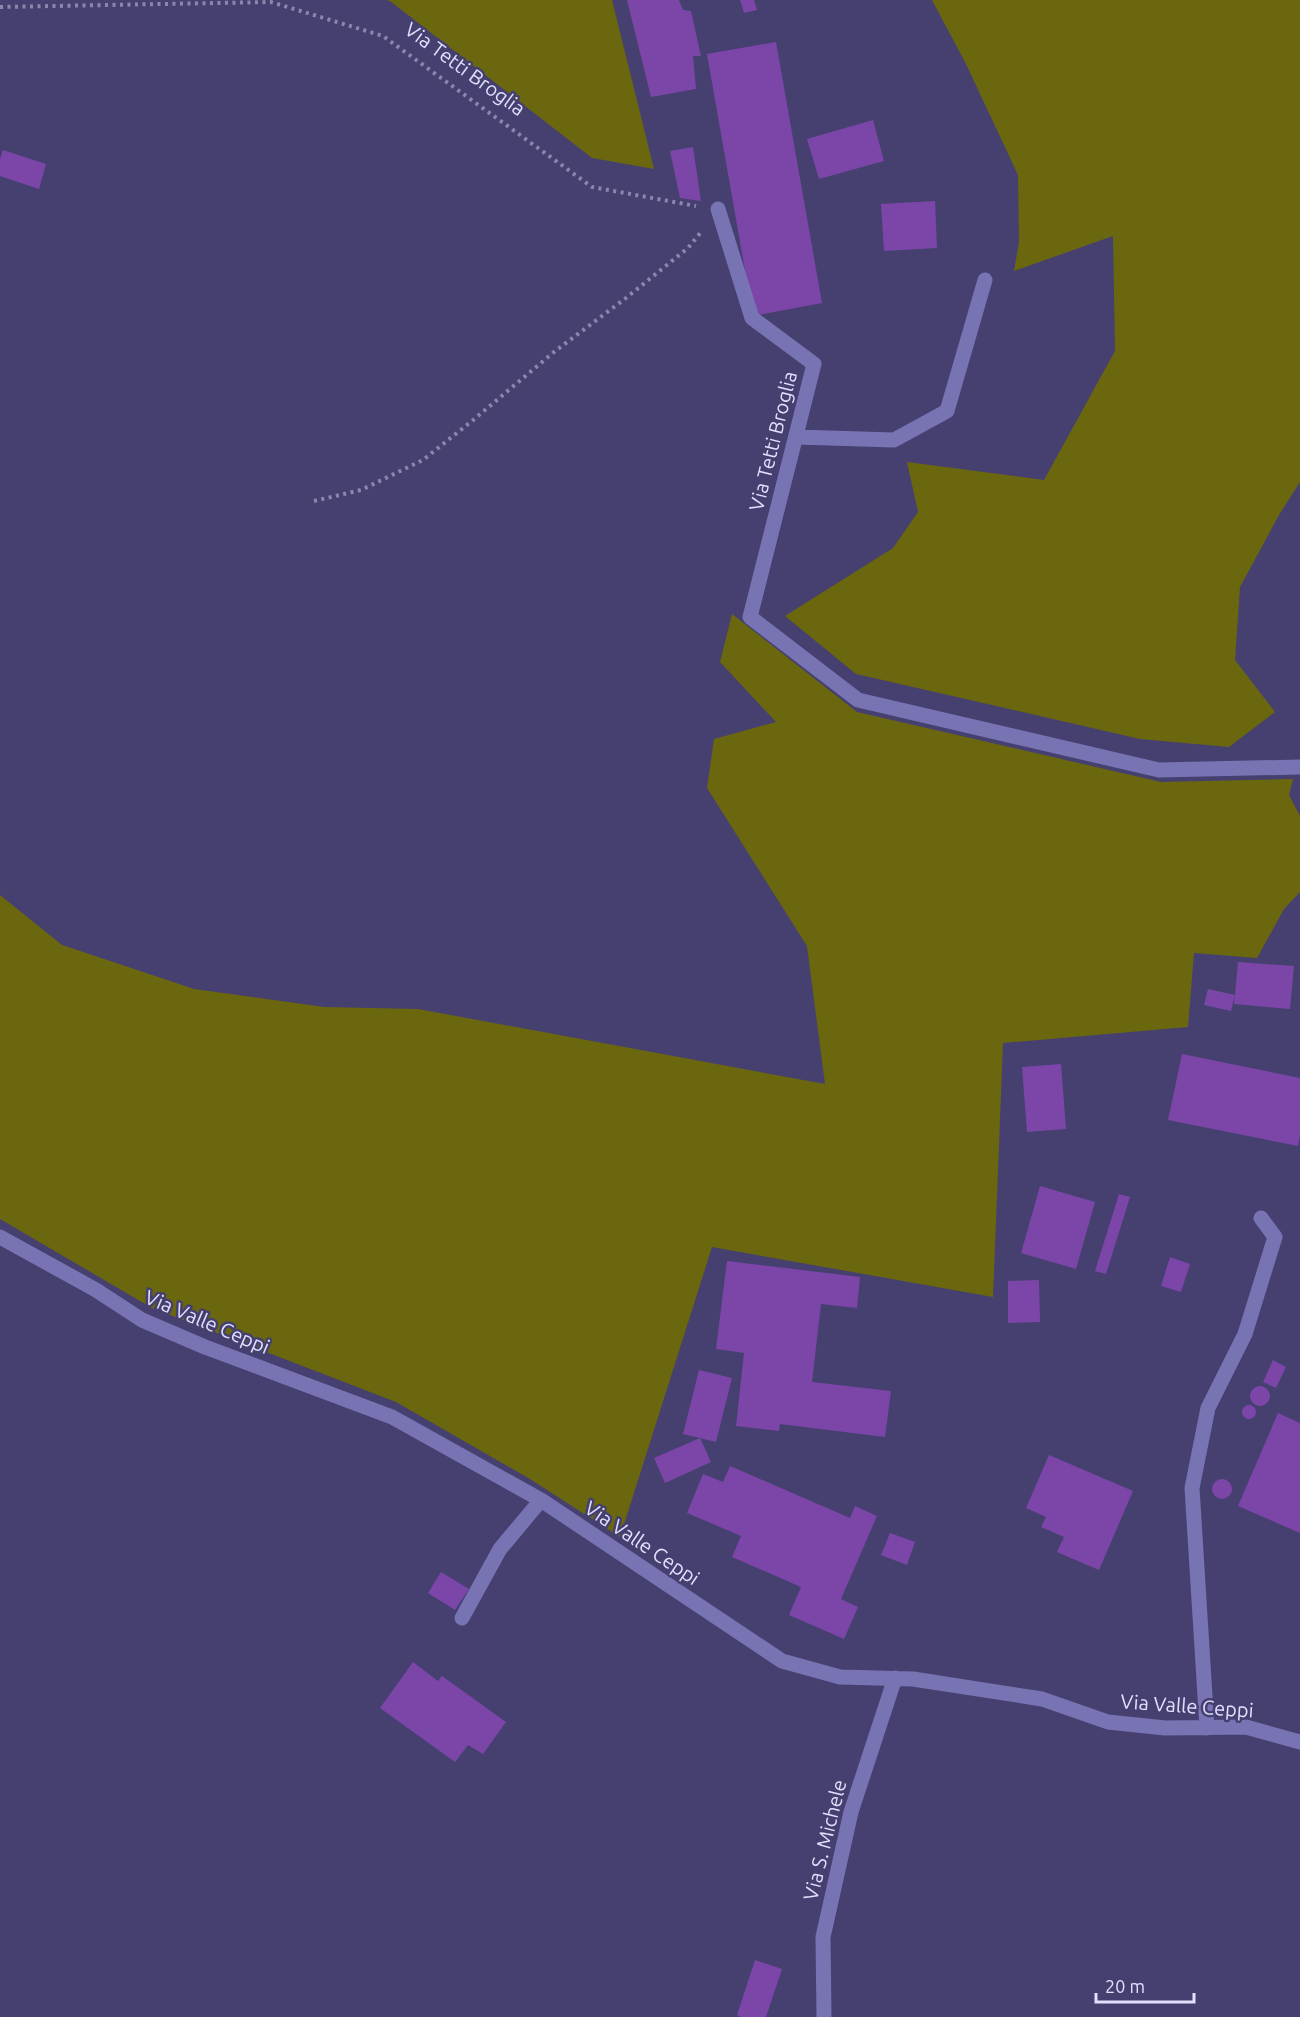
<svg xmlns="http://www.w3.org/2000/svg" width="1300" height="2017" viewBox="0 0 1300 2017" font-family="Ubuntu,sans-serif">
	<rect width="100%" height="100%" fill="#454070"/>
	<path fill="#6b670e" d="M386 0H612L654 169 592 158 390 1Z
		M932 0H1300V482L1279 515 1240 587 1235 660 1275 712 1229 747 1140 739 856 674 785 616 893 548 918 512 907 462 1044 480 1115 351 1113 236 1014 271 1019 242 1018 175 966 64Z
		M732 614 857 712 1161 782 1293 779 1289 795 1300 816V892L1284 909 1257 958 1194 953 1188 1027 1003 1043 993 1297 712 1247 620 1537 530 1479 396 1402 152 1308 0 1219V895L62 945 194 989 324 1007 418 1009 825 1084 807 946 707 788 714 739 776 722 720 662Z"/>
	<path fill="#7b46a8" d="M627 0H679L683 10 691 11 701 56H693L696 89 651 97Z
		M740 0H754L757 10 744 13Z
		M776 42 822 303 753 316 707 54Z
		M873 120 884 161 819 179 807 139Z
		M693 147 701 201 680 198 670 151Z
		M3 150 46 164 39 189 0 176V159Z
		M935 201 937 248 884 251 881 204Z
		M1238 962 1294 966 1290 1009 1234 1004 1235 995 1231 1011 1204 1005 1208 989 1235 995Z
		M1182 1054 1300 1078V1135L1298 1146 1168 1120Z
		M1061 1064 1066 1129 1027 1132 1022 1067Z
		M1040 1186 1095 1202 1076 1269 1021 1253Z
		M1119 1194 1130 1197 1106 1274 1095 1271Z
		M1170 1257 1190 1264 1181 1292 1161 1286Z
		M727 1261 860 1277 857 1308 821 1304 812 1382 891 1391 885 1437 780 1424 779 1431 736 1426 744 1353 716 1349Z
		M1039 1280 1040 1322 1008 1323V1281Z
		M1273 1360 1286 1367 1276 1388 1263 1382Z
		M699 1370 732 1378 716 1442 683 1434Z
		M1250 1396a10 10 0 1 1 20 0a10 10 0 1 1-20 0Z
		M1242 1412a7 7 0 1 1 14 0a7 7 0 1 1-14 0Z
		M1278 1413 1300 1423V1533L1238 1506Z
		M700 1438 711 1462 665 1483 654 1458Z
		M1049 1455 1133 1491 1099 1570 1057 1552 1064 1537 1041 1527 1046 1517 1026 1508Z
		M730 1466 850 1518 855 1506 877 1516 841 1599 858 1607 844 1639 789 1615 801 1587 732 1557 741 1536 687 1513 703 1474 723 1482Z
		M1212 1489a10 10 0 1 1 20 0a10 10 0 1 1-20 0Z
		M890 1533 915 1542 907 1565 881 1555Z
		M441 1572 469 1589 455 1610 428 1593Z
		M413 1662 438 1681 442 1676 506 1722 483 1754 468 1745 455 1762 380 1708Z
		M755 1960 782 1969 766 2017H741L737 2015Z"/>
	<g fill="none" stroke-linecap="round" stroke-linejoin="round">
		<path stroke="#8a87af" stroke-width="4" stroke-dasharray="3 4.5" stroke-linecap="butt" d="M0 7 271 2 383 36 592 187 696 206
			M314 501 361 490 423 460 472 421 554 352 626 298 688 248 701 232"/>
		<path stroke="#7873b3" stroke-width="15" d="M718 209 752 318 814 364 750 617 858 700 1159 770 1300 767
			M796 437 894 440 947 411 985 280
			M0 1237 96 1290 142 1320 205 1347 392 1417 541 1500 782 1661 840 1677 913 1679 1042 1699 1108 1722 1165 1728 1246 1727 1300 1742
			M462 1618 500 1549 541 1500
			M1207 1728 1192 1488 1208 1408 1245 1334 1275 1237 1261 1218
			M824 2017 823 1937 851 1812 895 1678"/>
	</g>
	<g text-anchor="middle" stroke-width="5" stroke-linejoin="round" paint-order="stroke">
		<g font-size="20" fill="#e1e0fe" stroke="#454070">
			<text transform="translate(465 69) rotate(36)" y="7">Via Tetti Broglia</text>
			<text transform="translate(773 441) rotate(-76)" y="7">Via Tetti Broglia</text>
			<text transform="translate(207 1322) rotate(23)" y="7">Via Valle Ceppi</text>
			<text transform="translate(642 1543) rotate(34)" y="7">Via Valle Ceppi</text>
			<text transform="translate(1187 1706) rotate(4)" y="7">Via Valle Ceppi</text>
			<text transform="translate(825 1840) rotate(-76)" y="7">Via S. Michele</text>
		</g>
	</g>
	<path d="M1096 1993v9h98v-9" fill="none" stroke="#e1e0fe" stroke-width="3"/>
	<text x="1105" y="1993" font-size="18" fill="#e1e0fe" stroke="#454070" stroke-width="4.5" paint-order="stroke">20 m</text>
</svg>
